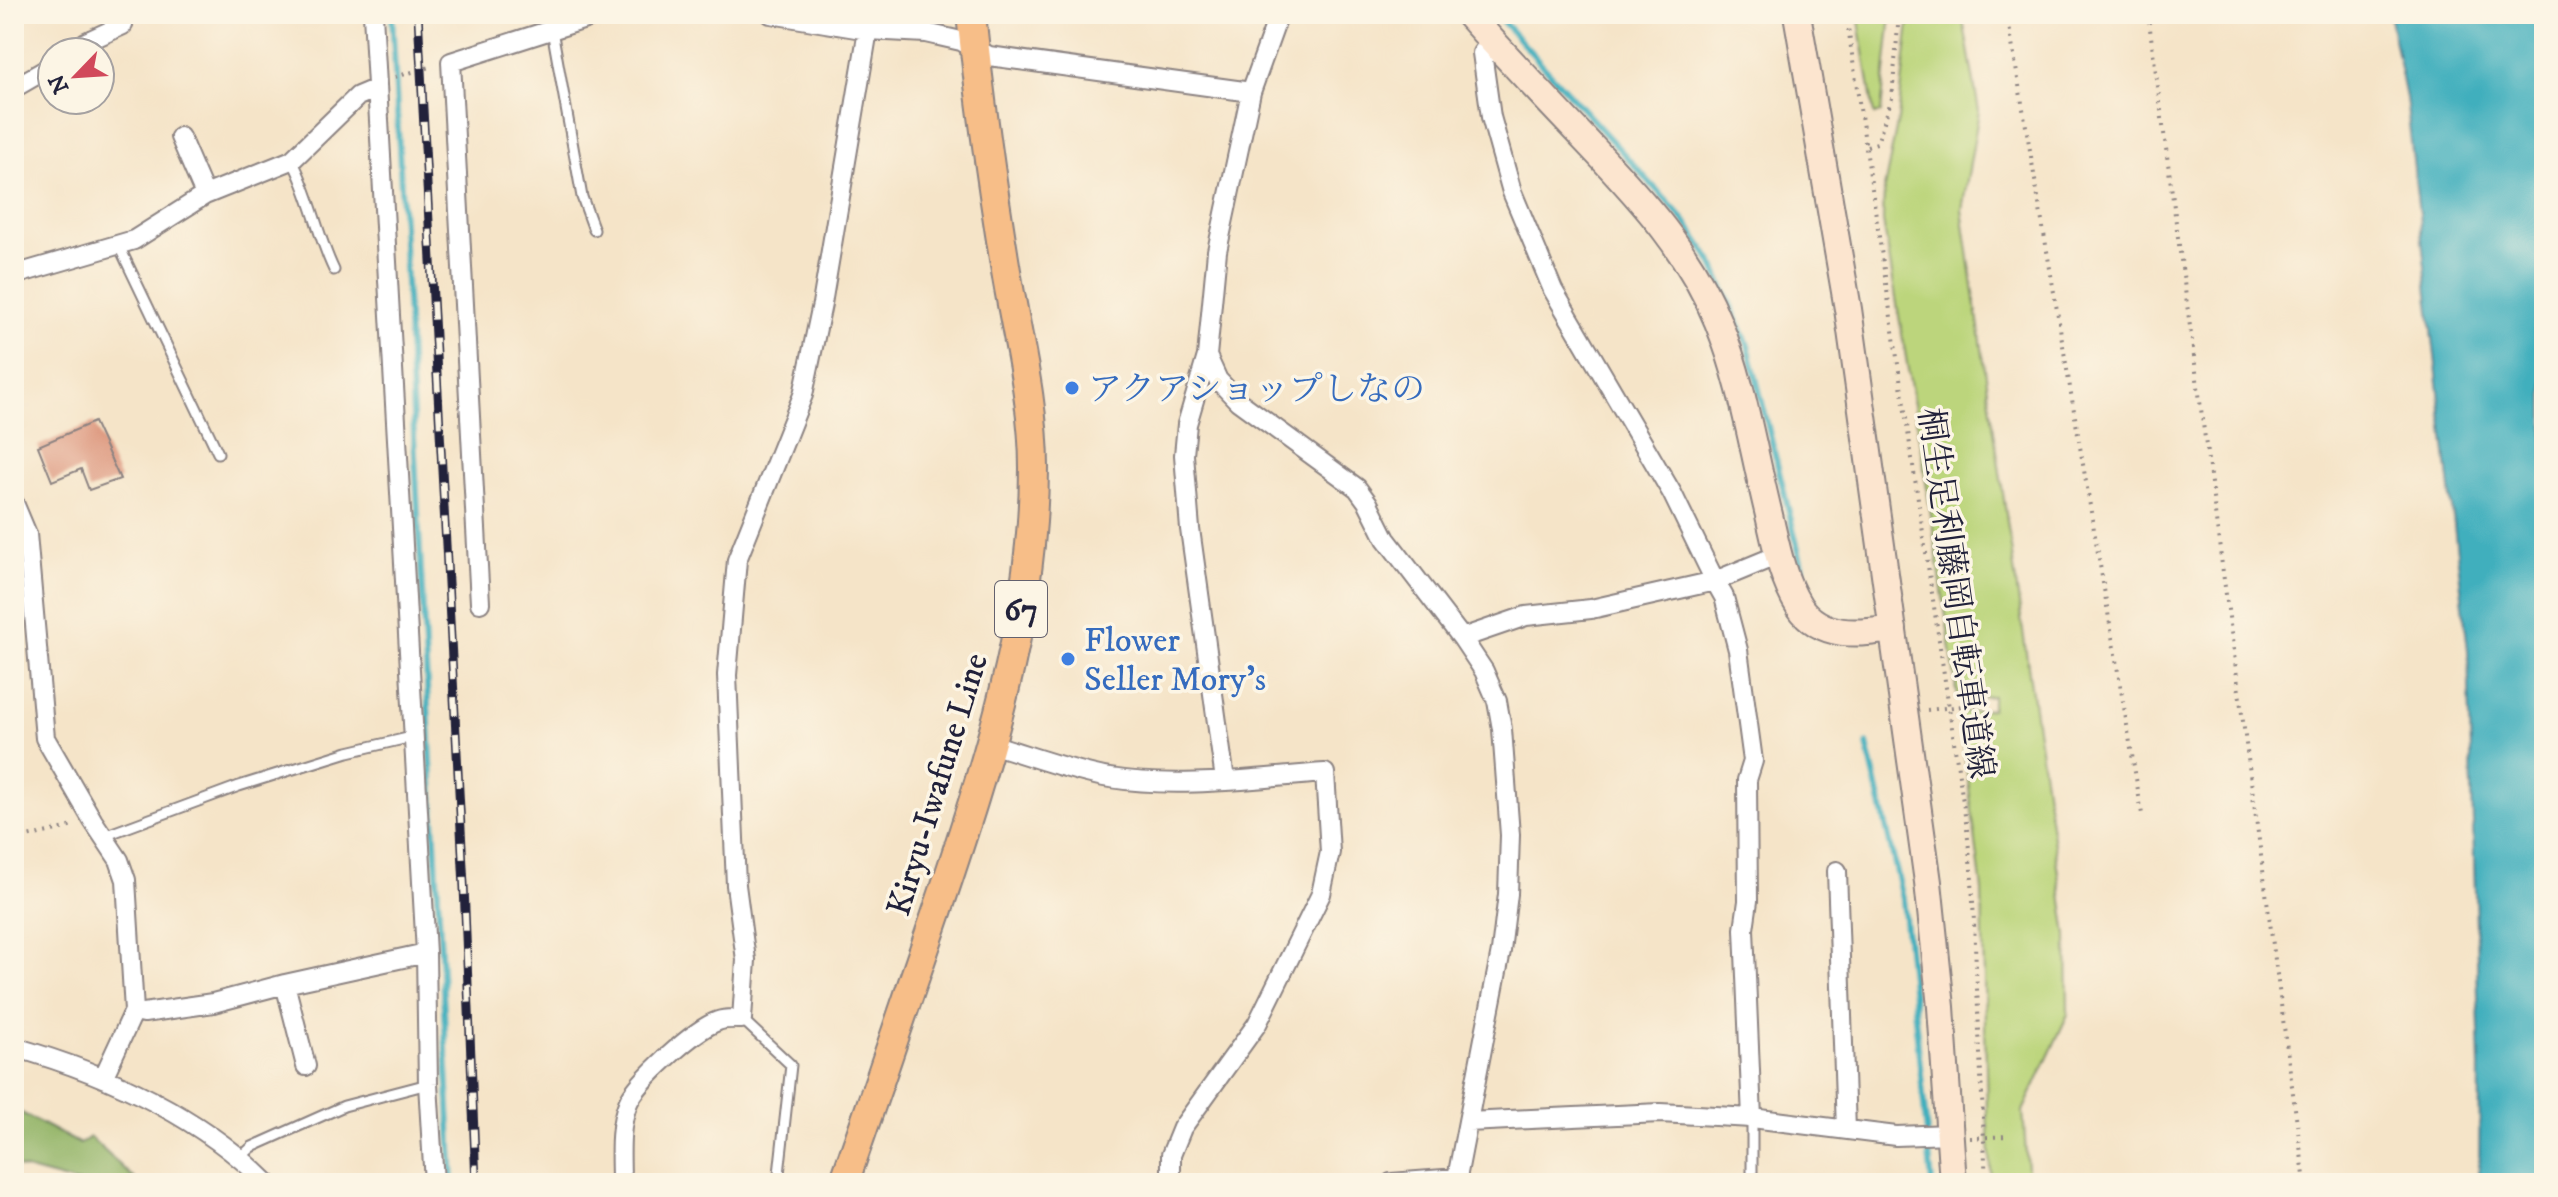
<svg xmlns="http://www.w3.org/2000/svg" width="2558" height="1197" viewBox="0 0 2558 1197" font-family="'IM FELL DW Pica','Noto Serif JP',serif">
	<rect width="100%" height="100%" fill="#fcf5e5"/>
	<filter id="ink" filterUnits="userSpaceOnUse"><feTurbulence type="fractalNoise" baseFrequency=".0125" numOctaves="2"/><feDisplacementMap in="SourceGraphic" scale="16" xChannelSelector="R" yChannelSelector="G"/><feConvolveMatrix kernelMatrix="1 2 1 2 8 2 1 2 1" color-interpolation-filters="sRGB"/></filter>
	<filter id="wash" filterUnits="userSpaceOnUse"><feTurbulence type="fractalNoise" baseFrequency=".006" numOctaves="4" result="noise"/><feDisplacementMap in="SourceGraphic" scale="32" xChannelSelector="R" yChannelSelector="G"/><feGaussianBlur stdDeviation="1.8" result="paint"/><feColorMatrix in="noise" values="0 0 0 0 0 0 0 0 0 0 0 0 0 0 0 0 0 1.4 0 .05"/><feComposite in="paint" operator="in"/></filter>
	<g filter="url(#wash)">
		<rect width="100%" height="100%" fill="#f5e4c8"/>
		<path fill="#bcd57b" stroke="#6f7c5b" stroke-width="2" d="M1858 14H1891L1881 112 1874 115Z
			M1910 14H1962L1979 111 1962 210 2067 935 2068 1014 2023 1111 2028 1183H1992L1987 1113 1982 890 1960 717 1963 713 1992 709V696L1961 700 1958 698 1920 441 1883 221 1884 188 1898 119Z"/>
		<path fill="#95b66b" stroke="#5c6c53" stroke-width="2" d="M14 1109 80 1144 90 1137 139 1183H77L14 1166Z"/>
		<path fill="#41afbd" stroke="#32687c" stroke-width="2" d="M2389 14H2544V1183H2479L2480 1066 2468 650 2406 98Z"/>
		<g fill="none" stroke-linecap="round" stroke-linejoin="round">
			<path stroke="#41afbd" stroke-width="6" d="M392 14 453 1183
				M1496 14 1685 221 1712 262 1748 345 1803 569
				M1867 744 1903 899 1932 1183"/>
		</g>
		<g id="blocks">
			<path fill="#df9d84" d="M94 422 120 479 89 490 81 469 52 481 38 446Z"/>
		</g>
	</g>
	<g filter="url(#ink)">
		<use href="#blocks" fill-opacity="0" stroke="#8c8382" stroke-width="2"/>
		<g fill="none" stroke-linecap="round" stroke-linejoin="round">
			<g stroke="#8c8382" stroke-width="13">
				<path id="lane" d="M547 14 552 30 582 197 594 230
					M292 160C311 195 317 235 334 270
					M119 246 218 453
					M104 836 239 786 348 752 412 737
					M742 1019 791 1065 778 1183
					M1752 1118V1183
					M241 1157 252 1147 344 1106 428 1084"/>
			</g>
			<g stroke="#8c8382" stroke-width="22">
				<path id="street" d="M373 14 426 953 428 1084 434 1183
					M771 14 868 30 926 33 961 41 989 56 1251 92
					M73 52 86 42 123 25
					M14 88 52 66
					M180 137 205 195
					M14 275 134 240 205 195 292 160 358 96 377 88
					M1207 356 1218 380 1238 401 1357 488 1368 503 1386 539 1462 638 1484 671 1497 701 1502 729 1510 835 1508 894 1501 951 1457 1178 1391 1183
					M14 503 27 534 45 738 93 821 119 860 126 880 134 1011 103 1078
					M480 603 451 62 601 14
					M1462 638 1526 616 1591 609 1715 581 1672 493 1553 290 1512 192 1491 117 1482 53 1491 40
					M991 744C1028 755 1073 772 1110 778 1180 789 1255 778 1325 773L1330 852 1321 894 1257 1024 1182 1128 1171 1155V1183
					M1225 780 1190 529 1184 455 1187 424 1207 356 1217 251 1251 92 1279 14
					M1837 871 1846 1130
					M285 984 306 1066
					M134 1011 144 1013 213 1003 285 984 426 953
					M14 1047C105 1073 199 1115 267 1183
					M1752 1118 1744 929 1748 901 1747 780 1753 761 1738 650 1724 597 1715 581 1778 555
					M1468 1122 1660 1113 1752 1118 1896 1136 1950 1134
					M621 1183C621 1157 618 1128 628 1103 637 1081 695 1029 718 1021 725 1018 735 1019 742 1019L746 960 736 885 727 675 737 560 803 395 822 304 868 30"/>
			</g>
			<g stroke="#8c8382" stroke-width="30">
				<path id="secondary" d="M1468 14C1508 59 1550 103 1592 147 1643 201 1690 252 1718 322 1743 383 1753 451 1769 515 1776 545 1782 579 1799 606 1821 639 1859 634 1893 629
					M1797 14 1848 309 1928 882 1941 1007 1953 1183"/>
			</g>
			<g stroke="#8c8382" stroke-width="32">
				<path id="primary" d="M844 1183C876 1092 907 1000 938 909 986 766 1034 620 1034 468 1034 401 1017 337 1006 271 992 186 980 100 971 14"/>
			</g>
			<path stroke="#8c8382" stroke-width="4" stroke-dasharray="2 6" stroke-linecap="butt" d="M1846 14 1967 829 1972 880 1986 1183
				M2007 14 2142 814
				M2148 14 2305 1183
				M395 77 433 66
				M1867 146 1877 143 1892 98 1899 14
				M1927 710 1990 703
				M14 840 74 826
				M1970 1138 2008 1136"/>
			<use href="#lane" stroke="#fff" stroke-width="9"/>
			<use href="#street" stroke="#fff" stroke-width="18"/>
			<use href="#secondary" stroke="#fce5cf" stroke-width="26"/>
			<use href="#primary" stroke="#f7be88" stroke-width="28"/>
			<g stroke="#22223b" stroke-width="9">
				<path id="rail" d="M418 14 464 886 476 1183"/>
			</g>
			<use href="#rail" stroke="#fcf5e5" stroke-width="6" stroke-dasharray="18" stroke-linecap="butt"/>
		</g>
	</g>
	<g fill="#3f7fe0" stroke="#fcf5e5" stroke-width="3">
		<circle cx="1072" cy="388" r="8"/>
		<circle cx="1068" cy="659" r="8"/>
	</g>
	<g text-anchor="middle" stroke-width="7" stroke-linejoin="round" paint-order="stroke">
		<rect fill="#fcf5e5" stroke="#63616e" stroke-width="2" x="995" y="581" width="52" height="56" rx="6"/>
		<g font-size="32" font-weight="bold" fill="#22223b">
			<text x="1021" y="620">67</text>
		</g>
		<g font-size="34" fill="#366cbe" stroke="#fcf5e5" text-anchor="start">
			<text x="1088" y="400">アクアショップしなの</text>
			<text x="1084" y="651">Flower<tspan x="1084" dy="39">Seller Mory's</tspan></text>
		</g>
		<g font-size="34" fill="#22223b" stroke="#fcf5e5">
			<text transform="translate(1957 593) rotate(82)" y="12">桐生足利藤岡自転車道線</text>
			<text transform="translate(936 784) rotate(-73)" y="12">Kiryu-Iwafune Line</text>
		</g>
	</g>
	<rect width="2558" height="1197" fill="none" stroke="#fcf5e5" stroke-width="48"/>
	<g transform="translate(76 76) rotate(245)"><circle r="38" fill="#fcf5e5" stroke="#a5a1a1" stroke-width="2"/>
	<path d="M0-6L14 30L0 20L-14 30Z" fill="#d1495b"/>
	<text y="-12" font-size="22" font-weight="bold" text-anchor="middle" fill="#22223b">N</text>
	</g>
</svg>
